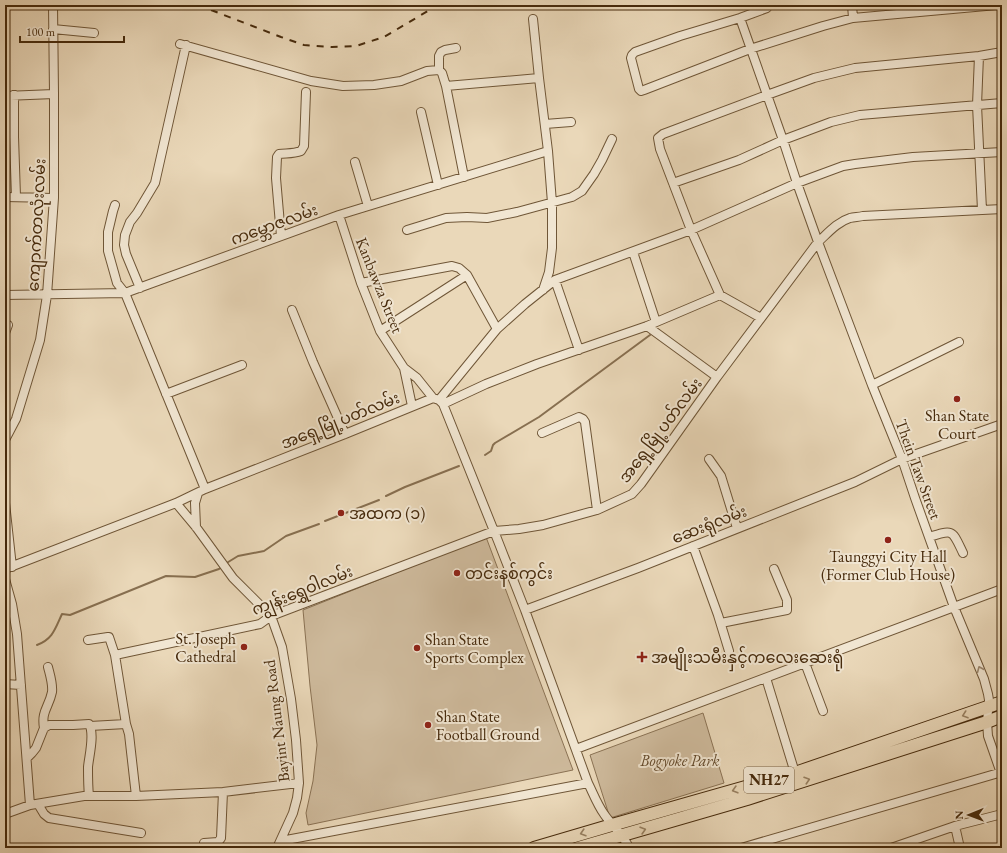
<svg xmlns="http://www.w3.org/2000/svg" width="1007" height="853" viewBox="0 0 1007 853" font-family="'EB Garamond','Noto Sans Myanmar',serif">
	<rect width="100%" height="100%" fill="#ead8b9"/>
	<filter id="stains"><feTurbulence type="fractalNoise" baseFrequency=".005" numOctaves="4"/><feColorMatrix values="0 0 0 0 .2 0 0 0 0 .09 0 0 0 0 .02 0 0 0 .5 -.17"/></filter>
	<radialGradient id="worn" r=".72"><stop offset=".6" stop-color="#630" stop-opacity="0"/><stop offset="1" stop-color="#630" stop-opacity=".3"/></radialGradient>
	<path fill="#ceba9c" stroke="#8a7254" d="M486 537 573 770 308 825 306 813 313 781 317 745 310 686 303 610Z
		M703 713 724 783 610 818 590 755Z"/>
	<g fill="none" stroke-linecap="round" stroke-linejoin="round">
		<path stroke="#876f50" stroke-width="2" d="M485 455 491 451 493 445 495 443 539 417 650 335
			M386 496 405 487 459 466
			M325 521 379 500
			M225 564 238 556 264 551 286 536 319 524
			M37 645C53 639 55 629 62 614L70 615 166 576 195 577 219 569 222 567"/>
		<g stroke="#6f5637" stroke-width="10">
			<path id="minor" d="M852 5 853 18
				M767 8 740 18 680 36 635 52 632 55 631 58 639 89 641 91 644 90 750 49 823 26 853 18 997 5
				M740 18 783 140 797 183 818 242 872 385 902 459 915 498 954 607 984 679 988 694 989 700 987 722 988 736 1002 776
				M533 19 539 78 548 151 552 203V248L549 272 543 290
				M53 29 94 33
				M180 44 311 81 343 86 374 85 401 81 427 71 439 70
				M456 48 445 50 441 52 439 56V70L442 73 446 86 464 177
				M979 56 977 105 982 210
				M446 86 539 78
				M14 95V137L16 197
				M5 96 54 94
				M421 112 438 185
				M545 124 571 122
				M355 162 368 206
				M673 183 739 160 783 140 831 122 860 115 1002 103
				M5 197 54 198
				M115 205 113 211 108 232V251L117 283 125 293 205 489
				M339 215 361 283 380 331 404 368 417 378 433 398
				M407 230 446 218 467 217 487 218 517 212 572 197 582 191 594 174 602 160 612 139
				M281 236 276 178 277 157 279 154C286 153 293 154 301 151L304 146 306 92
				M633 252 656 322
				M555 280 579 350
				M361 283 452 266 459 268 467 275 497 329
				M140 288 126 254 124 245 125 235 130 222 137 213 155 183 186 45
				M5 295 125 293 339 215 548 151
				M292 310 313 362 345 434
				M761 318 720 295 691 230 660 149 658 138 663 134 767 95 814 78 855 68 979 56 1002 52
				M647 326 717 377
				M380 331 467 275
				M5 333 8 325
				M404 368 412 406
				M872 385 959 342
				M166 394 242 365
				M439 400 497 329 525 304 555 280 691 230 797 183 843 166 855 164 913 157 1002 152
				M443 404 486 384 537 364 647 326 720 295
				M542 433 579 417 583 419 585 422 597 510
				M5 440 16 419 40 340 47 295 54 198V94L53 5
				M709 459 721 476 737 528
				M5 503 12 567
				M176 503 196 527 233 578 271 616 282 647 291 699 296 740 299 783 297 798 293 813 277 848
				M196 527 195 503 198 493
				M929 537C954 529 952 530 963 553
				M693 546 718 615 729 651
				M5 569 176 503 205 489 345 434 433 398 439 400 443 404 498 541 525 610 588 783C593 793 597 804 604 814 612 826 624 835 629 848
				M5 579 12 604 17 634 30 805
				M525 610 638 568 855 482 902 459 1002 424
				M721 623 787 610V600L774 569
				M88 640 108 637H109L115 655 126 724 129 734 136 796
				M115 655 260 624 271 616 494 531 519 529 543 525 597 510 632 494 641 484 717 377 818 242C828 233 837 222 850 218 854 217 859 217 863 216L1002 209
				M805 663 823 711
				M766 678 795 773
				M5 684 21 685
				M90 726 126 724
				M44 728C41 711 49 707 52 692 53 684 50 675 48 667
				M576 749 1002 589
				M27 758 32 753 36 748 44 728 49 725H73L89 724C95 734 89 756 88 767 88 777 88 786 89 796
				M38 804 44 814 49 818 141 833
				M5 814 30 805 84 796H136L223 792 299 783
				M955 826 960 848
				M281 841 588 783
				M204 843 218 842 221 838 223 792
				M741 848 1002 772
				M891 848 955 826 1002 814"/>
		</g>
		<g stroke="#462a0c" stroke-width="14">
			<path id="highway" d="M534 848 612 825 795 773 1002 702
				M578 848 747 799 987 722 1002 716"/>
		</g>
		<use href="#minor" stroke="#f1e6d2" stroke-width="8"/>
		<use href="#highway" stroke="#ead8b9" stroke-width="12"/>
		<path stroke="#462a0c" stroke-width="2" stroke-dasharray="7 7" stroke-linecap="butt" d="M198 5 281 37 304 45 332 47 356 46 384 37 438 5"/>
	</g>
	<defs><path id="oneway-chevron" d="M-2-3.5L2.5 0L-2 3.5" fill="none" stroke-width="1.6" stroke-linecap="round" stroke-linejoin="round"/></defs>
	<use stroke="#9c886f" href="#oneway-chevron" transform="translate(980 669) rotate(-113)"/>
	<g stroke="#988162">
		<use href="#oneway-chevron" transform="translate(965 715) rotate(161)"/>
		<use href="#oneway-chevron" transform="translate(807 780) rotate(-18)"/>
		<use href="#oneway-chevron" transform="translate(735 790) rotate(164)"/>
		<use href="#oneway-chevron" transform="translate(643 830) rotate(-16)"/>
		<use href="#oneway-chevron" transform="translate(583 833) rotate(163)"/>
	</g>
	<g fill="#8f2418" stroke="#f1e6d2" stroke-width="1.5">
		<circle cx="957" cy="399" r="4"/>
		<circle cx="341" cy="513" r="4"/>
		<circle cx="888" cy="540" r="4"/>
		<circle cx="457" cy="573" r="4"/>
		<circle cx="244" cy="647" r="4"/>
		<circle cx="417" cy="648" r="4"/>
		<path d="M640 651h4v4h4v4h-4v4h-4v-4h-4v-4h4z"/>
		<circle cx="428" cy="725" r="4"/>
	</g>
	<g text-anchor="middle" stroke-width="4" stroke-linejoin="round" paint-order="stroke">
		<rect fill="#f1e6d2" stroke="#796247" stroke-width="1" x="744" y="767" width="50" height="26" rx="3"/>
		<g font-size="15" font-weight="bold" fill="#462a0c">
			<text x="769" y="785">NH27</text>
		</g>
		<g font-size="16" fill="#462a0c" stroke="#f1e6d2">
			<text transform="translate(274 224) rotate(-20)" y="6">ကမ္ဘောဇလမ်း</text>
			<text transform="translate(36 225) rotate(-87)" y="6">ကျောက်တလုံးလမ်း</text>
			<text transform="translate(380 285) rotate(68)" y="6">Kanbawza Street</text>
			<text transform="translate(340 420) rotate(-22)" y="6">အရှေ့မြို့ပတ်လမ်း</text>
			<text transform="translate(660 430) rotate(-53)" y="6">အရှေ့မြို့ပတ်လမ်း</text>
			<text transform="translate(919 469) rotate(70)" y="6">Thein Taw Street</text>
			<text transform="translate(709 524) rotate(-21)" y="6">ဆေးရုံလမ်း</text>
			<text transform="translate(302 590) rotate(-22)" y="6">ကျွန်းရွှေဝါလမ်း</text>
			<text transform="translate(276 721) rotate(-97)" y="6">Bayint Naung Road</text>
		</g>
		<g font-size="16" fill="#462a0c" stroke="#f1e6d2" text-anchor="start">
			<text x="957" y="421" text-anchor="middle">Shan State<tspan x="957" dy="18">Court</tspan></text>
			<text x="349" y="519">အထက (၁)</text>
			<text x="888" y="562" text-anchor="middle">Taunggyi City Hall<tspan x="888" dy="18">(Former Club House)</tspan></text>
			<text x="465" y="579">တင်းနစ်ကွင်း</text>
			<text x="236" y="644" text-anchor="end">St. Joseph<tspan x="236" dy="18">Cathedral</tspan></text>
			<text x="425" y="645">Shan State<tspan x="425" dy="18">Sports Complex</tspan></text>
			<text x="651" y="663">အမျိုးသမီးနှင့်ကလေးဆေးရုံ</text>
			<text x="436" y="722">Shan State<tspan x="436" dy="18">Football Ground</tspan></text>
		</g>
		<g font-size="16" font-style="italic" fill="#614729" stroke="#f1e6d2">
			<text x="680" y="766">Bogyoke Park</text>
		</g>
	</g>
	<rect width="1007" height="853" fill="none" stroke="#ead8b9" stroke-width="20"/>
	<rect x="6" y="6" width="995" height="841" fill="none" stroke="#462a0c" stroke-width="2"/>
	<rect x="10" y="10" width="987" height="833" fill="none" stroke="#462a0c"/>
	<g transform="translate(969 815) rotate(269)" stroke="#f1e6d2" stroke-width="3" paint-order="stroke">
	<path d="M0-3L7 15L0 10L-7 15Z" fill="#462a0c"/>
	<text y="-6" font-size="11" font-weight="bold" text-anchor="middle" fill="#462a0c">N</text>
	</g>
	<path d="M20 36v6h104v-6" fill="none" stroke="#462a0c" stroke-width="2"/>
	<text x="26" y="36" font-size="12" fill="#462a0c" stroke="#f1e6d2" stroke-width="3" paint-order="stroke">100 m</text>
	<rect width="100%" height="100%" filter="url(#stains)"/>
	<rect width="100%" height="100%" fill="url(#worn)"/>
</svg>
